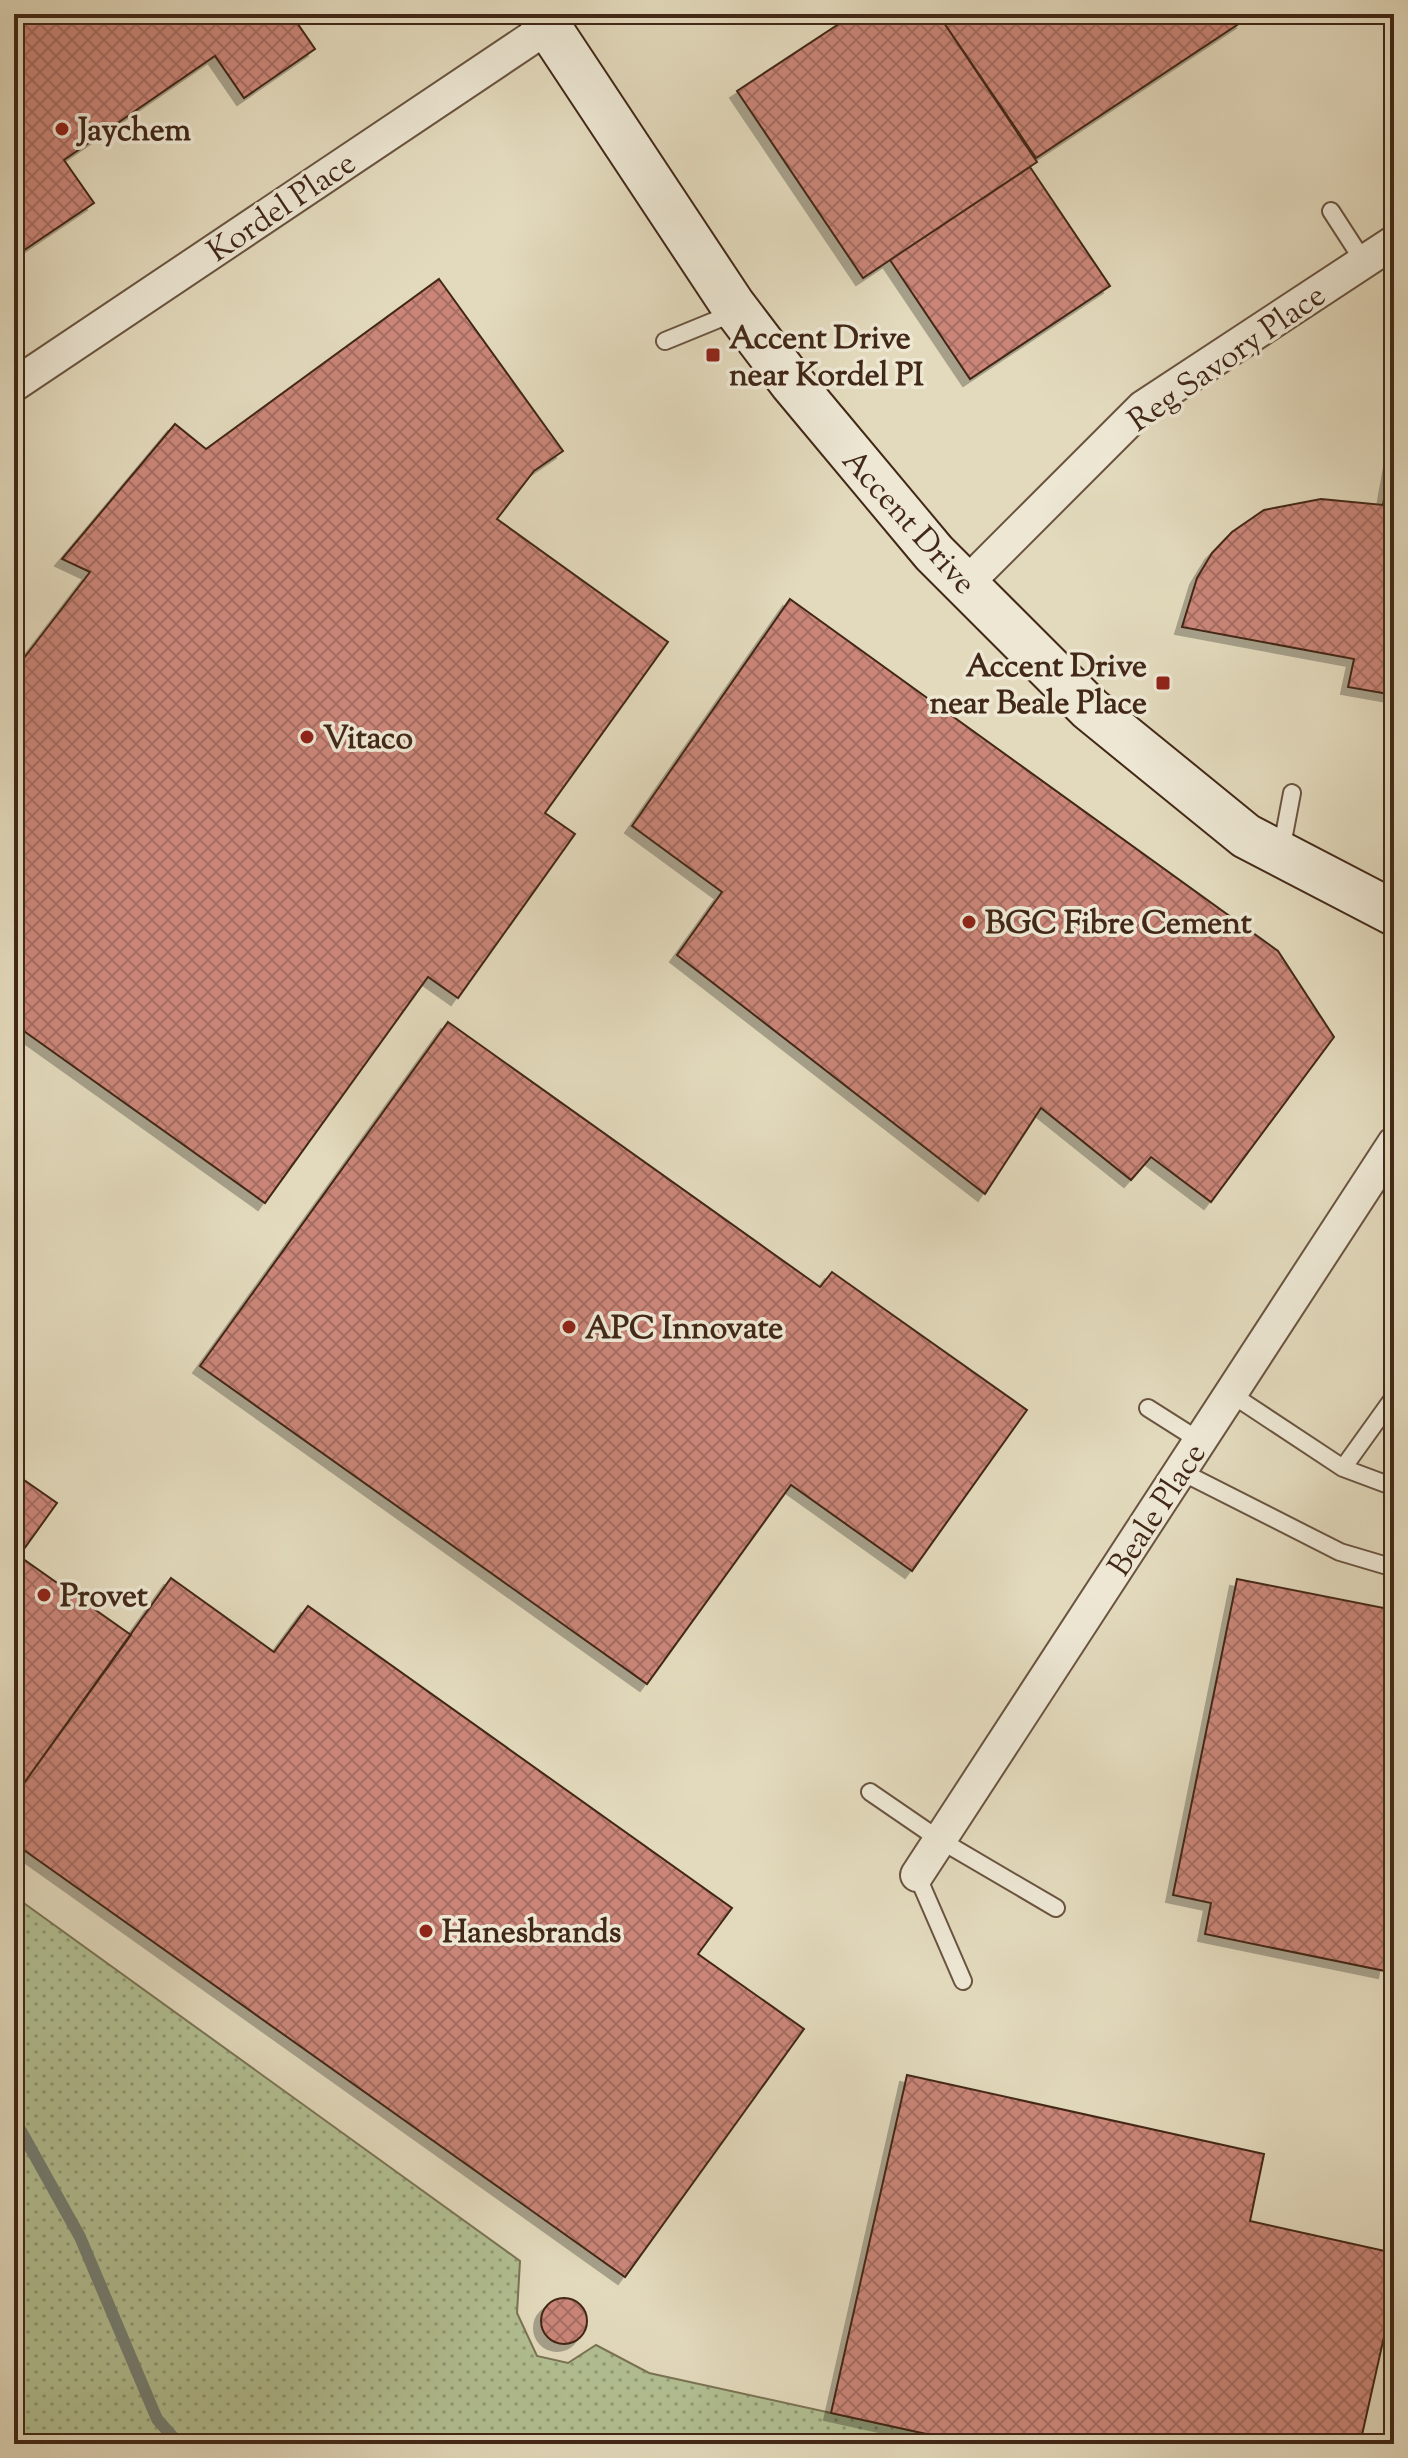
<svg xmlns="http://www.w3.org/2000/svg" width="1408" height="2458" viewBox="0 0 1408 2458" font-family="'Sorts Mill Goudy',serif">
	<defs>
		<pattern id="grass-dots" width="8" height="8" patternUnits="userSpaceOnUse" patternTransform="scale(2)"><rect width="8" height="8" fill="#b2c093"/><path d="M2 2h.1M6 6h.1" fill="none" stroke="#929c77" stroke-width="1.8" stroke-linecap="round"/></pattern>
		<pattern id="building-cross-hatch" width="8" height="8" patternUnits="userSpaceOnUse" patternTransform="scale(2)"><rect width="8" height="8" fill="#cb8679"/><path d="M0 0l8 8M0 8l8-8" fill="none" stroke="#a66e62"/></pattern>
		<filter id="shadow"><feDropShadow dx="-7" dy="7" stdDeviation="0" flood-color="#0004"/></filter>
	</defs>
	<rect width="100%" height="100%" fill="#e3dabd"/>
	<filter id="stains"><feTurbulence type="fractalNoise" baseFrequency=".0025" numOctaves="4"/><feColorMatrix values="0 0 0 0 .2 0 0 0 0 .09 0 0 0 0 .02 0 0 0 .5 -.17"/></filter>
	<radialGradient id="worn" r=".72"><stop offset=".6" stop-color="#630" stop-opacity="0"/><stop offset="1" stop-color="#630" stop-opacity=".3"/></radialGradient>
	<path fill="url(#grass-dots)" stroke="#7a7455" stroke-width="2" d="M14 1896 520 2261 517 2313 537 2356 568 2363 596 2345 649 2373 972 2444H14Z"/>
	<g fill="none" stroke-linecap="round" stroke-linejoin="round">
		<path stroke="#748076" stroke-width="12" d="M14 2125 21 2131 80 2237 157 2419 179 2444"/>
	</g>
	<path fill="url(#building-cross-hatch)" stroke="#422817" stroke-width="2" filter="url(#shadow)" d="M14 14H291L315 49 244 98 215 56 64 160 94 203 14 257Z
		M854 14H938L1037 162 863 278 737 91Z
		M938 14H1237L1243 21 1036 158Z
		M1030 167 1110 286 970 379 890 260Z
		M439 279 563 451 534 471 497 519 668 642 545 813 575 834 458 998 428 977 265 1203 14 1024V824L24 809 14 802V671L90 572 62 559 175 424 206 449Z
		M1394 443V695L1348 687 1354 659 1182 627 1197 578 1212 553 1232 532 1264 510 1321 499 1383 505Z
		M790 599 1278 951 1334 1037 1211 1202 1151 1157 1131 1180 1041 1108 985 1194 677 955 722 892 632 826Z
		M448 1022 820 1287 832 1272 1027 1410 912 1571 791 1485 647 1684 200 1366Z
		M14 1473 57 1503 19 1556 131 1635 14 1797Z
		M171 1578 274 1652 308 1606 732 1908 698 1954 804 2029 625 2277 14 1843V1797Z
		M1237 1579 1394 1610V1926L1385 1971 1205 1934 1211 1903 1173 1895Z
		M907 2075 1264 2154 1250 2221 1394 2253V2292L1360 2444H972L831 2413Z
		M541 2321a23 23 0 1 1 46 0a23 23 0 1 1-46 0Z"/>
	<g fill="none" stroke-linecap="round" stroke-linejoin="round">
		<g stroke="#6a5440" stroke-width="20">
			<path id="service" d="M1331 211 1364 262
				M665 341 736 312
				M1281 851 1292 793
				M1231 1394 1343 1468 1394 1487
				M1148 1408 1200 1441
				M1343 1468 1394 1397
				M1180 1471 1340 1552 1394 1568
				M870 1792 940 1840 1056 1908
				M917 1875 963 1981"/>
		</g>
		<g stroke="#6a5440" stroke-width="36">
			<path id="minor" d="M14 385 548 27
				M965 585 1143 407 1394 242
				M917 1875 1394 1143"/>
		</g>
		<g stroke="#422817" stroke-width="48">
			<path id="secondary" d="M540 14 732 304 792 383 934 553 1090 709 1246 836 1394 913"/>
		</g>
		<use href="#service" stroke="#ede7d4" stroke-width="16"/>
		<use href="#minor" stroke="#ede7d4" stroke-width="32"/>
		<use href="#secondary" stroke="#ede7d4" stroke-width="44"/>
	</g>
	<g fill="#8f2418" stroke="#ede7d4" stroke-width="3">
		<circle cx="62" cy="129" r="8"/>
		<rect x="705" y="347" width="16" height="16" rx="4"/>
		<rect x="1155" y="675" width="16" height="16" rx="4"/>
		<circle cx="307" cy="737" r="8"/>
		<circle cx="969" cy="922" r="8"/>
		<circle cx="569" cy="1327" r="8"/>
		<circle cx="44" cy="1595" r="8"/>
		<circle cx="426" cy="1931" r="8"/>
	</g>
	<g text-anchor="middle" stroke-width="7" stroke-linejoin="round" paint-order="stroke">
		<g font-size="32" font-weight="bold" fill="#422817" stroke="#ede7d4" text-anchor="start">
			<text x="78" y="140">Jaychem</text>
			<text x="729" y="348">Accent Drive<tspan x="729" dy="37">near Kordel PI</tspan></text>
			<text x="1147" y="676" text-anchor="end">Accent Drive<tspan x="1147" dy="37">near Beale Place</tspan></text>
			<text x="323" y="748">Vitaco</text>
			<text x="985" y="933">BGC Fibre Cement</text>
			<text x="585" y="1338">APC Innovate</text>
			<text x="60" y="1606">Provet</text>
			<text x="442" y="1942">Hanesbrands</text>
		</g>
		<g font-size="32" fill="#422817" stroke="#ede7d4">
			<text transform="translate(281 206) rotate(-34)" y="11">Kordel Place</text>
			<text transform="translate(1226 357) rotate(-35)" y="11">Reg Savory Place</text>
			<text transform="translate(910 521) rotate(48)" y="11">Accent Drive</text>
			<text transform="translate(1156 1509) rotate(-57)" y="11">Beale Place</text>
		</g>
	</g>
	<rect width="1408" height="2458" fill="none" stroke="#e3dabd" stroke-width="48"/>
	<rect x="16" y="16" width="1376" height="2426" fill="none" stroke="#422817" stroke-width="4"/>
	<rect x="24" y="24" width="1360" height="2410" fill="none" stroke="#422817" stroke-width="2"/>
	<rect width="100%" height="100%" filter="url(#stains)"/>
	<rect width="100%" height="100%" fill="url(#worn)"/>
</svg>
